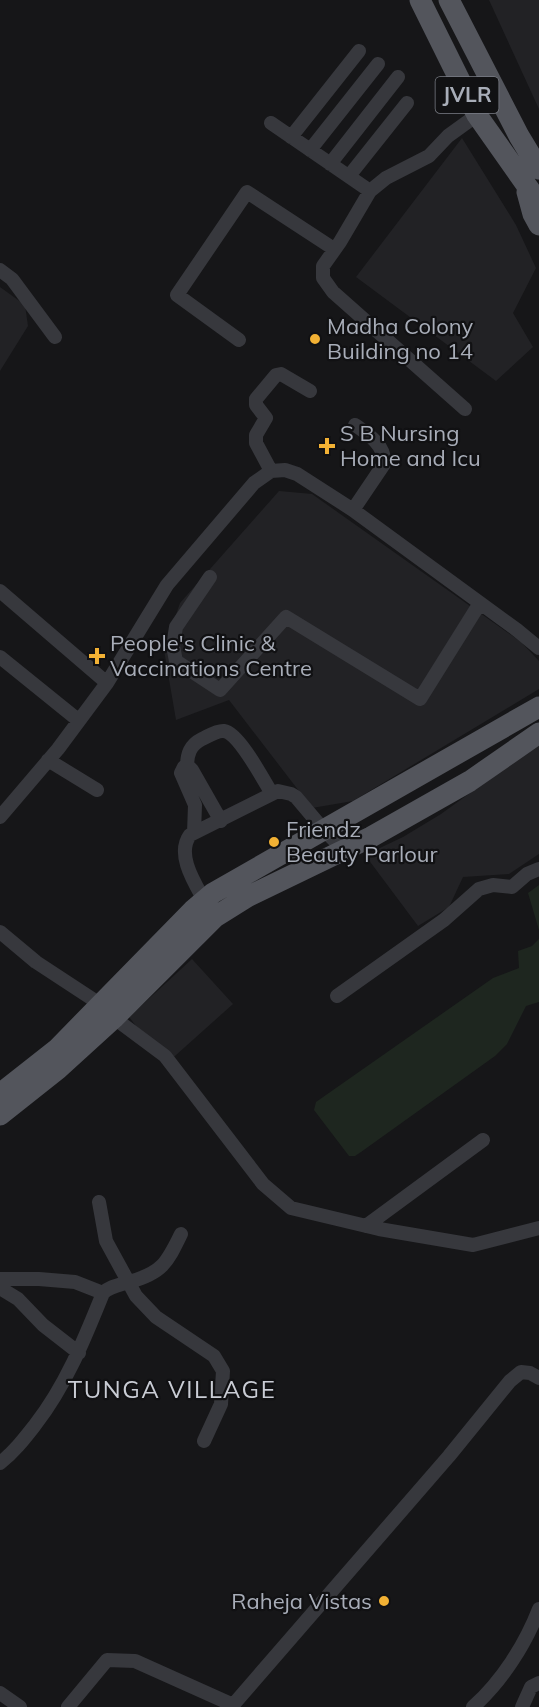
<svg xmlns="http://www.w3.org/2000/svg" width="539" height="1707" viewBox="0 0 539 1707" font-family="Mulish,sans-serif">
	<rect width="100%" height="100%" fill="#161618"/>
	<path fill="#222225" d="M489 0H539V109Z
		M462 138 516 225 536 268 513 313 533 347 496 381 356 277Z
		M0 287 25 305 28 326 0 371Z
		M279 491 312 494 521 642 539 661V689L353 801 312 808 229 700 176 720 164 650 180 603Z
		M539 743V854L509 874 463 877 449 907 418 926 365 855 403 837 441 814Z
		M192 959 233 1004 166 1064 129 1017Z"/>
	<path fill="#1e261f" d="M539 885V930L528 893Z
		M539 939V1002L526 1006 507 1044 495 1056 361 1152 355 1156H349L314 1110 316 1102 493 978 519 968 518 951 532 946Z"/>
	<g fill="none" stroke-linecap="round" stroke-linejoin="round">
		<path stroke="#37383d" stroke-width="14" d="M271 123 370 191
			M291 137 359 51
			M310 150 378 64
			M330 164 398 77
			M349 176 407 103
			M0 270 12 279 55 337
			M239 340 177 295 247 192 334 249
			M465 409 333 292 323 278V266L340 242 370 191 386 178 429 156 448 136 477 115
			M271 471 285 470 297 474 353 510 517 630 539 648
			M271 471 256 443V435L266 418 256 405V399L276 375 281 374 310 391
			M353 510 384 464C386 446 368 434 355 425
			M210 577 176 627 173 646 176 661 220 690 286 617 420 699 480 603
			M0 591 107 683
			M0 657 78 720
			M48 760 97 790
			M187 767C187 754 190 745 202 739 207 737 217 730 224 731 239 733 264 781 272 794
			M0 817 58 749 107 683 167 585 254 483 271 471
			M194 833 195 805 181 773 184 767H189L192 770 221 821
			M204 900C194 882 176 854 190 835L278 791 291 794 296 797 323 829 345 851
			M0 932 36 962 100 1004 114 1018 165 1056 263 1184 291 1208 379 1229 473 1245 539 1228
			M337 996 444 920 479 889 493 885 512 887 527 874 539 869
			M99 1202 106 1241 136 1296 156 1317 214 1356 223 1371 221 1404 204 1441
			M366 1226 483 1140
			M0 1279H39L75 1282 103 1293
			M0 1288 18 1299 43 1325 79 1353
			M0 1463C14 1452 24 1439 35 1425 66 1385 84 1340 103 1293 110 1286 120 1285 129 1282 162 1273 167 1263 181 1234
			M0 1693 20 1707
			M68 1707 107 1660 135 1661 233 1705 449 1456 510 1381 521 1372 530 1373 539 1378
			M473 1707C502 1681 525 1645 539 1609
			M522 1707 531 1687 539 1683"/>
		<path stroke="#53555c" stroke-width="21" d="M420 0 477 115 539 203
			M449 0 519 136 539 169
			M527 192 533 214 539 225
			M0 1094 57 1049 193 910 213 893 539 707
			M0 1115 58 1069 114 1018 215 917 247 897 371 837 470 781 539 733"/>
	</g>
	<g fill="#f2b134" stroke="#111113" stroke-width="2">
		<circle cx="315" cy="339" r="6"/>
		<path d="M324 437h6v6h6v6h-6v6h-6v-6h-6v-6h6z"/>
		<path d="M94 647h6v6h6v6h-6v6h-6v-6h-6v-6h6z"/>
		<circle cx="274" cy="842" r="6"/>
		<circle cx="384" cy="1601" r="6"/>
	</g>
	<g text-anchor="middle" stroke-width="4.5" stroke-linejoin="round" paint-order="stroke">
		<rect fill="#111113" stroke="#7b7e86" stroke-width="1.5" x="435.5" y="77" width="63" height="36" rx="4.5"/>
		<g font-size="21" font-weight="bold" fill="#a8adb8">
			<text x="467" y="102">JVLR</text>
		</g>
		<g font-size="22" fill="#a8adb8" stroke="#111113" text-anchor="start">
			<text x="327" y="334">Madha Colony<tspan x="327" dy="25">Building no 14</tspan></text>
			<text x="340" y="441">S B Nursing<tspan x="340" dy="25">Home and Icu</tspan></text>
			<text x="110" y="651">People's Clinic &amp;<tspan x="110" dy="25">Vaccinations Centre</tspan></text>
			<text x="286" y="837">Friendz<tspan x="286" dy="25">Beauty Parlour</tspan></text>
			<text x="372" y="1609" text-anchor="end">Raheja Vistas</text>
		</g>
		<g font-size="24" letter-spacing="1.5" fill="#c9ccd4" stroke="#111113">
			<text x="172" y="1398">TUNGA VILLAGE</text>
		</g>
	</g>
</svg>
